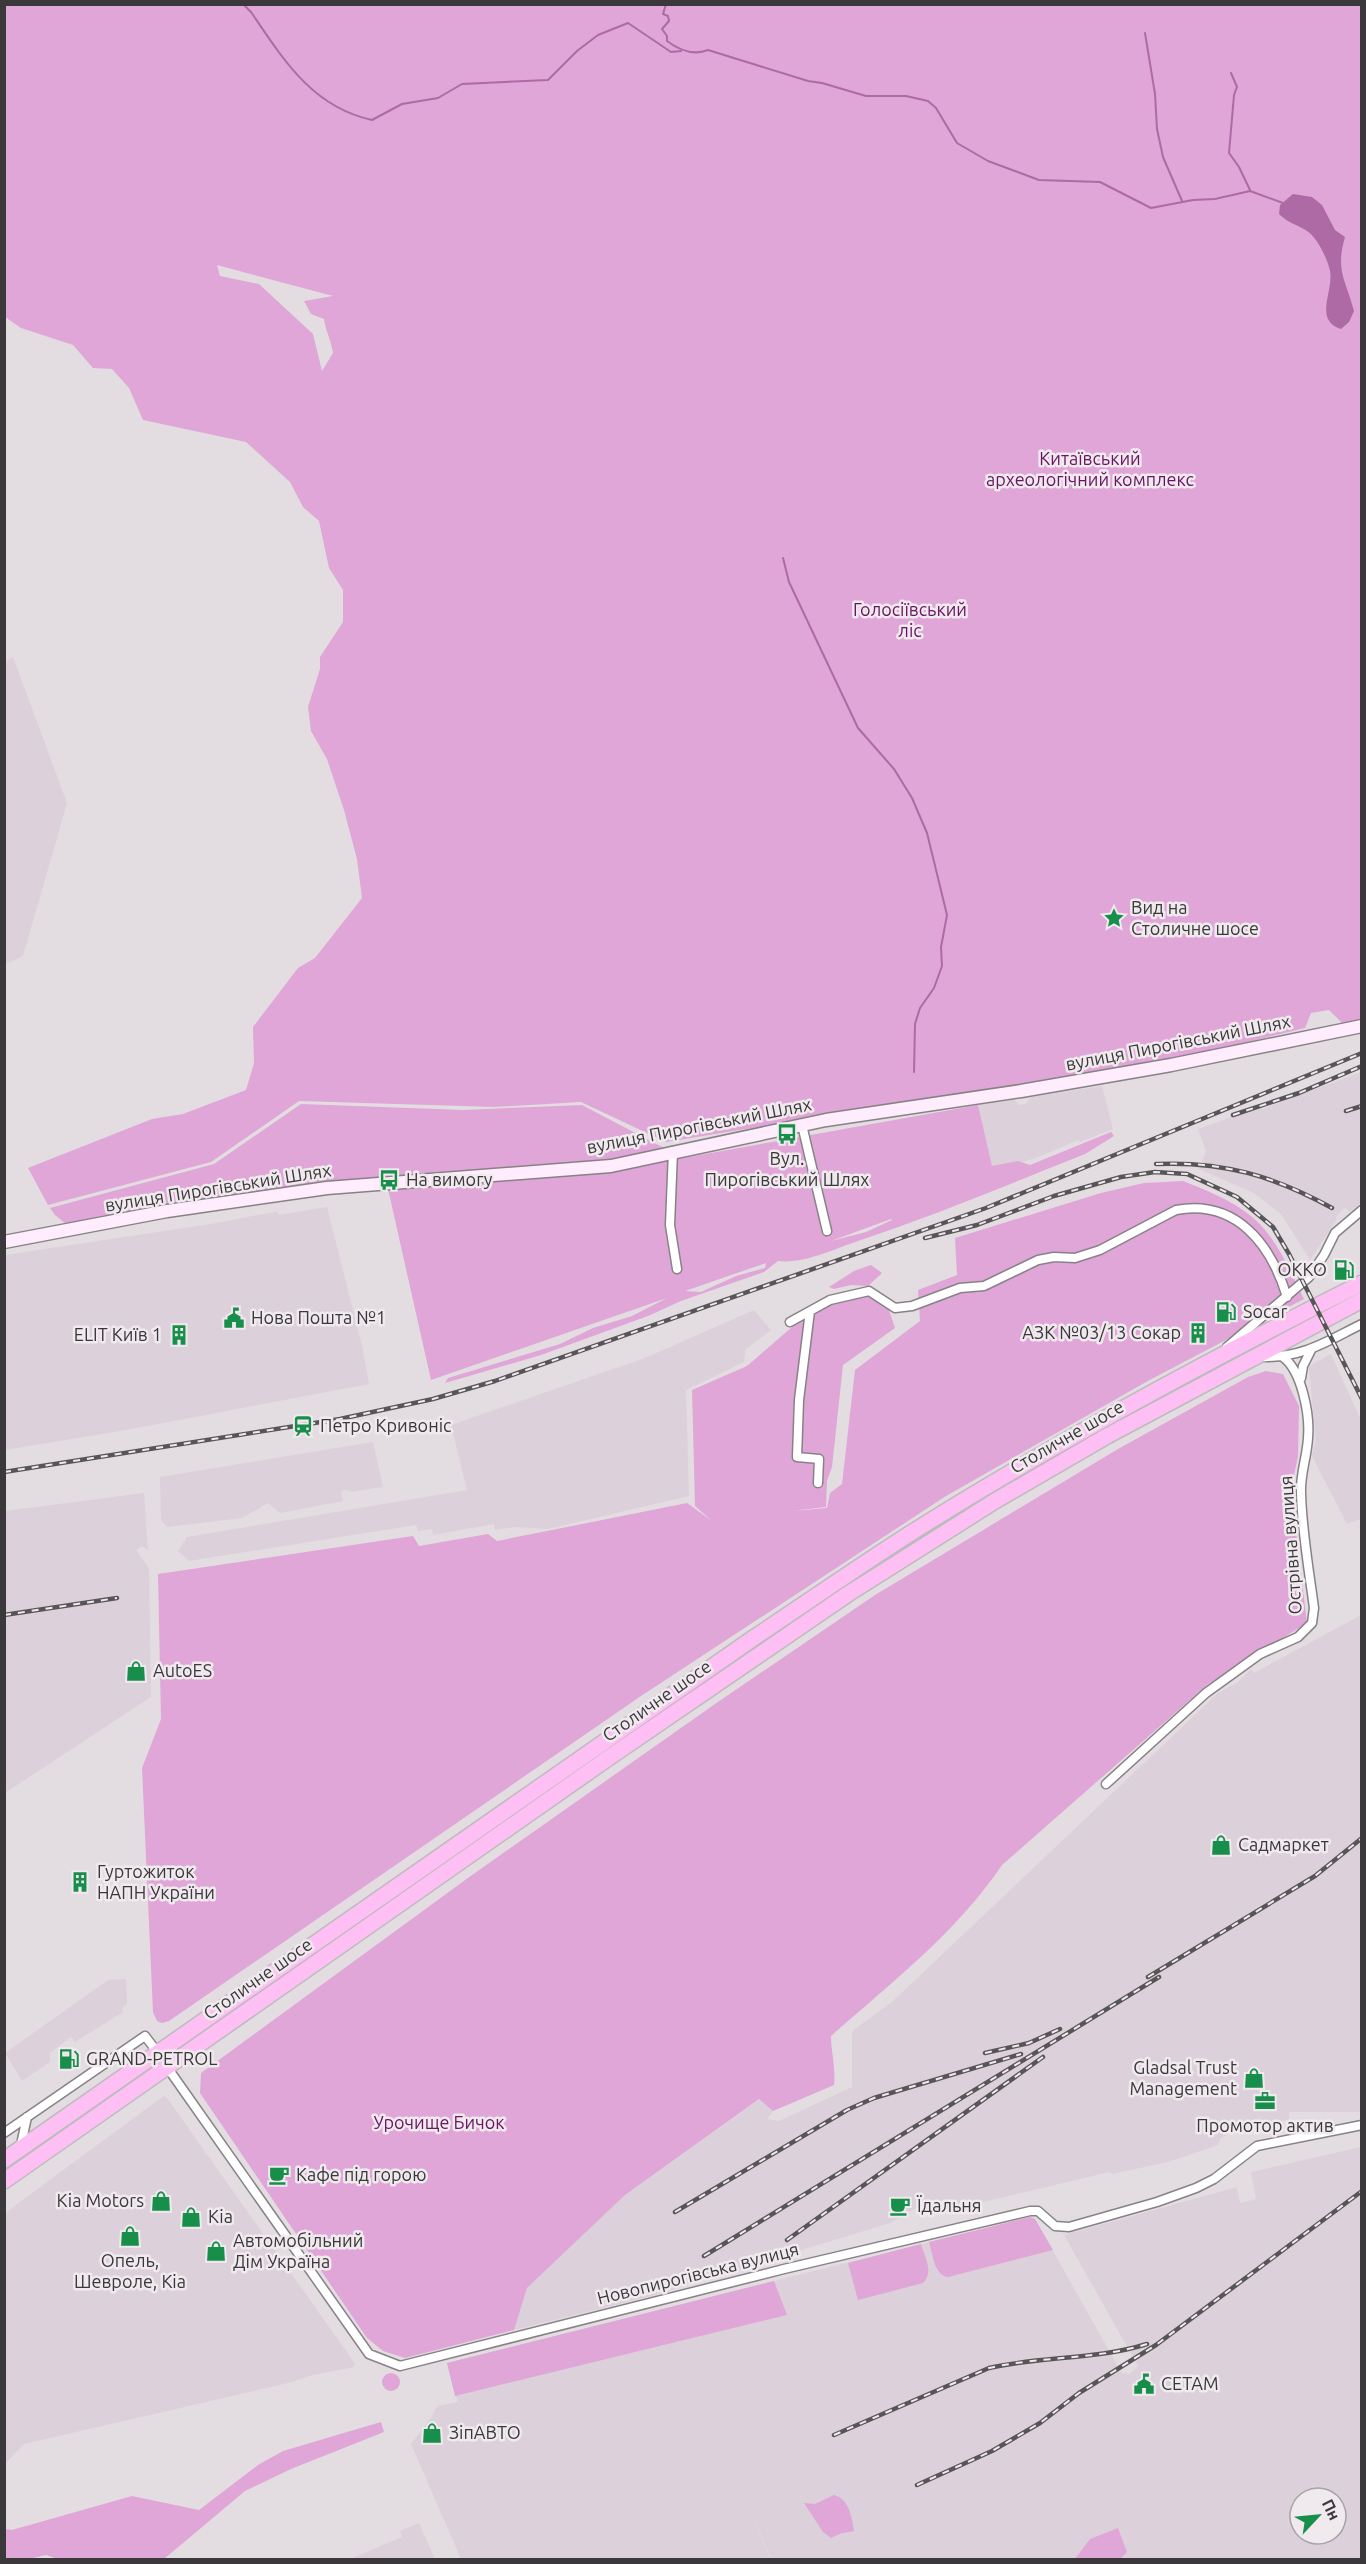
<svg xmlns="http://www.w3.org/2000/svg" width="1366" height="2564" viewBox="0 0 1366 2564" font-family="Ubuntu,sans-serif">
	<rect width="100%" height="100%" fill="#e3dde2"/>
	<path fill="#dcd0da" fill-rule="evenodd" d="M13 657 67 803 23 956 5 964 4 662Z
		M1361 1072V1203L1349 1212 1345 1207 1336 1217 1337 1219 1310 1260 1281 1214 1254 1193 1199 1169 1206 1152 1198 1129 1260 1107 1263 1109Z
		M1102 1086 1113 1129 1080 1142 1078 1140 1041 1156 998 1170 992 1167 978 1105 1014 1099 1019 1105 1026 1104 1031 1097Z
		M327 1207 362 1346 369 1384 126 1430 5 1450V1255L217 1223 263 1214 277 1212 279 1215Z
		M754 1310 771 1330 745 1350 744 1362 686 1390 689 1496 548 1529 516 1527 495 1530 494 1524 433 1535 432 1529 418 1531 416 1525 189 1561 178 1551 187 1537 467 1490 451 1425 645 1358Z
		M1331 1354 1361 1420V1519L1347 1524 1312 1456 1316 1440 1309 1369 1311 1365Z
		M373 1442 383 1487 350 1492 347 1490 341 1491 343 1501 280 1513 268 1503 242 1518 167 1527 161 1520 160 1477Z
		M144 1493 148 1550 142 1546 136 1550 149 1568 151 1697 5 1793V1511Z
		M1361 1615V2112H1289V2119L1245 2132 1230 2133 1221 2138 1218 2145 1168 2162 1112 2174 1109 2172 933 2214 923 2204 890 2223 651 2296 514 2330 527 2288 625 2195 760 2099 773 2111 767 2119 779 2121 852 2087V2034L855 2029 893 2001 1218 1693 1237 1683 1251 1669 1254 1673Z
		M126 1979 127 2004 122 2008 123 2012 75 2042 71 2037 50 2053V2062L22 2081 5 2053 108 1980Z
		M165 2095 356 2365H353L354 2367 313 2375 288 2383 24 2444 5 2464V2213Z
		M1361 2147V2559H771L749 2506 770 2559H461L411 2444 431 2418 437 2406 458 2402 447 2363 1030 2217 1035 2219 1116 2363 1123 2374 1126 2372 1128 2375 1138 2366 1064 2235 1237 2187 1240 2203 1256 2199 1251 2172ZM1300 2498H1336V2534H1300Z
		M419 2523 435 2559H350L402 2537 400 2531Z"/>
	<path fill="#dfa6d7" fill-rule="evenodd" d="M4 5H1361V1022L1343 1024 1329 1010 1311 1013 1305 1028 1172 1060 666 1142 581 1102 494 1107 299 1101 211 1162 48 1205 28 1168 152 1119 183 1114 246 1090 254 1063 253 1027 298 968 315 958 362 898 357 859 344 810 327 759 311 731 308 707 320 669V657L343 622V590L329 568 319 521 303 507 290 482 246 442 143 420 129 388 112 369 93 368 73 345 21 328 5 317ZM217 265 333 296 304 301 311 314 324 319C326 332 331 340 333 353L322 371 313 334 259 284 220 276Z
		M301 1104 463 1110 582 1105 683 1158 978 1105 992 1166 1018 1161 1030 1165 1111 1132 1114 1136 1085 1154C1010 1184 935 1215 858 1241 834 1249 804 1264 778 1261L764 1272 681 1301 648 1316 541 1355 445 1383 448 1378 560 1344 593 1328 632 1316 667 1298 431 1380 386 1180 326 1186 65 1223 55 1215 50 1208 214 1164ZM892 1220 866 1232 831 1241 891 1219ZM766 1263 765 1268 736 1276 701 1292 685 1291Z
		M1183 1181C1206 1190 1231 1200 1251 1216 1276 1236 1290 1271 1304 1299L1146 1382 946 1496 641 1696 169 2021 162 2023 157 2021 153 2012 142 1768 161 1719 158 1574 413 1536 419 1546 488 1534 497 1541 687 1503 712 1521 695 1506 692 1390 747 1366 821 1302 870 1293 888 1307 895 1328 843 1365 832 1467 827 1481 826 1507 792 1511 827 1508 830 1493 842 1484 855 1370 920 1321 918 1290 957 1275 955 1238 1101 1193 1144 1183Z
		M871 1265 882 1273 868 1286 851 1285 834 1289 829 1287 854 1271Z
		M1266 1371 1283 1374 1299 1406 1298 1456 1291 1490 1307 1623 1207 1685 1002 1865C956 1933 892 1982 831 2036 831 2052 836 2068 834 2085L773 2111 759 2099 625 2195 527 2288 514 2330 405 2358 383 2351 367 2338 200 2093 201 2073 472 1875 715 1704 875 1595 1118 1449 1248 1377Z
		M1030 2217 1035 2219 1053 2250 948 2277C934 2275 933 2255 929 2242Z
		M921 2244C925 2258 934 2272 923 2283L858 2300 848 2263Z
		M774 2281 787 2315 455 2396 447 2363Z
		M382 2382a9 9 0 1 1 18 0a9 9 0 1 1-18 0Z
		M381 2422 384 2432 291 2469 245 2491 164 2559 61 2560 46 2555 29 2559H5L4 2529 12 2530 132 2496 199 2510 258 2465 283 2451Z
		M834 2495C849 2499 852 2517 854 2531L842 2533 831 2538 823 2532 804 2503 815 2504Z
		M1118 2528 1127 2552 1120 2559H1075L1090 2539Z"/>
	<path fill="#ae6aa5" d="M1293 194 1312 197 1322 205 1335 230 1345 237C1335 271 1346 280 1354 311L1349 322 1341 329C1313 320 1334 291 1330 271 1328 260 1317 237 1307 231 1295 223 1291 225 1279 214L1280 205Z"/>
	<g fill="none" stroke-linecap="round" stroke-linejoin="round">
		<path stroke="#ae6aa5" stroke-width="2" d="M243 4 251 12C283 59 312 107 372 120L402 104 438 98 462 84 548 80 577 51 598 35 628 23 671 52 681 51
			M666 4 663 14 668 16 669 21 662 29 667 36V41C679 50 693 56 708 50L808 81 822 83 866 96H906L928 101 936 108 957 143 988 161 1039 180 1100 182 1151 208 1193 200 1215 199 1250 191 1283 203
			M1145 33 1155 94 1157 129 1163 157 1182 201
			M1231 73 1237 87 1234 95 1229 153 1239 167 1250 190
			M783 558 789 582 858 728 894 769 912 798 927 833 947 915 941 947 942 966 934 988 920 1008 915 1024 914 1072"/>
		<g stroke="#878286" stroke-width="11">
			<path id="street" d="M802 1125 827 1231
				M673 1151 670 1225 677 1269
				M790 1322 810 1311
				M1227 1347 1309 1277 1324 1255 1335 1233 1362 1210
				M1261 1357C1303 1358 1325 1342 1362 1324
				M1301 1378 1303 1366 1311 1350
				M818 1483 819 1459 797 1457 799 1400 810 1311 830 1300 869 1291 895 1308 912 1306 960 1288 984 1286 1038 1260 1054 1257 1075 1258 1100 1250 1176 1210C1236 1199 1271 1244 1287 1297
				M1106 1784 1206 1693 1260 1654 1298 1637 1312 1623 1314 1608C1309 1570 1302 1532 1301 1493 1300 1474 1307 1457 1308 1438 1310 1415 1302 1371 1283 1357
				M167 2067 369 2354 400 2366 784 2269 1030 2211H1038L1055 2226 1069 2227 1157 2202 1196 2188 1214 2179 1257 2146 1362 2125
				M4 2133 145 2036 158 2053
				M20 2149 27 2117"/>
		</g>
		<g stroke="#878286" stroke-width="15">
			<path id="secondary" d="M4 1242 167 1211 327 1188 611 1166 826 1120 1021 1091 1171 1065 1362 1026"/>
		</g>
		<g stroke="#bcbbbc" stroke-width="18">
			<path id="highway" d="M4 2160 752 1639C806 1603 859 1566 914 1531 1059 1440 1209 1360 1362 1283
				M4 2181 607 1759 848 1594 995 1501 1107 1436 1362 1300"/>
		</g>
		<use href="#street" stroke="#fff" stroke-width="8"/>
		<use href="#secondary" stroke="#ffecfc" stroke-width="12"/>
		<use href="#highway" stroke="#fec0f4" stroke-width="15"/>
		<g stroke="#585557" stroke-width="4.5">
			<path id="rail" d="M1346 1111 1362 1106
				M1233 1115 1299 1093 1362 1066
				M1156 1164C1223 1161 1274 1176 1332 1208
				M925 1238 977 1225 1054 1196 1121 1177 1155 1172 1187 1174 1237 1197 1273 1227 1289 1254 1362 1399
				M4 1472 340 1419 433 1399 495 1381 986 1208 1362 1053
				M4 1615 117 1598
				M1148 1977 1315 1876 1362 1838
				M985 2053 1029 2043 1060 2029
				M675 2212 847 2110 874 2098 1021 2054
				M787 2240 1043 2057
				M704 2256 1159 1977
				M834 2435 989 2368C1041 2356 1096 2360 1147 2344
				M917 2485 992 2451 1040 2423 1079 2393 1156 2345 1362 2191"/>
		</g>
		<use href="#rail" stroke="#f0eaef" stroke-width="2" stroke-dasharray="7" stroke-linecap="butt"/>
	</g>
	<defs>
		<g id="sight-bare" transform="scale(1.62)"><path d="M0-6L1.8-2.2L6-1.7L2.9 1.2L3.7 5.4L0 3.3L-3.7 5.4L-2.9 1.2L-6-1.7L-1.8-2.2Z" fill="#178f4b" stroke="#f0eaef" stroke-width="2.5" paint-order="stroke"/></g>
		<g id="bus-bare" transform="scale(1.62)"><path d="M-5-6H5V4H4V6H2V4H-2V6H-4V4H-5ZM-3.5-4V0h7V-4ZM-3.5 1.2v1.5H-2V1.2ZM2 1.2v1.5H3.5V1.2Z" fill="#178f4b" stroke="#f0eaef" stroke-width="2.5" paint-order="stroke"/></g>
		<g id="fuel-bare" transform="scale(1.62)"><path d="M-5.5-6h7V0h2V4h1.3V-2.5L3-4.5l.8-.8L6-3V5H2.5V1h-1V6h-7ZM-4.2-4.7v3.2H.2V-4.7Z" fill="#178f4b" stroke="#f0eaef" stroke-width="2.5" paint-order="stroke"/></g>
		<g id="civic-bare" transform="scale(1.62)"><path d="M-.6-6.5H3V-4.5H.6V-3L4-1V1h2V6H-6V1h2V-1L-.6-3ZM-1.2 2.5V6h2.4V2.5Z" fill="#178f4b" stroke="#f0eaef" stroke-width="2.5" paint-order="stroke"/></g>
		<g id="building-bare" transform="scale(1.62)"><path d="M-4-6H4V6H1V3H-1V6H-4ZM-2.5-4.3h1.7v1.8h-1.7ZM.8-4.3h1.7v1.8H.8ZM-2.5-1h1.7V.8h-1.7ZM.8-1h1.7V.8H.8Z" fill="#178f4b" stroke="#f0eaef" stroke-width="2.5" paint-order="stroke"/></g>
		<g id="station-bare" transform="scale(1.62)"><path d="M-3-6H3Q5-6 5-4V2Q5 4 3 4L4.5 6H3L1.5 4h-3L-3 6H-4.5L-3 4Q-5 4-5 2V-4Q-5-6-3-6ZM-3.5-4v3h7v-3ZM-3.5 1v1.5H-2V1ZM2 1v1.5H3.5V1Z" fill="#178f4b" stroke="#f0eaef" stroke-width="2.5" paint-order="stroke"/></g>
		<g id="shop-bare" transform="scale(1.62)"><path d="M-5-2.5h2.3a2.7 3.5 0 0 1 5.4 0H5L5.5 6h-11ZM-1.5-2.5h3a1.5 2.3 0 0 0-3 0Z" fill="#178f4b" stroke="#f0eaef" stroke-width="2.5" paint-order="stroke"/></g>
		<g id="office-bare" transform="scale(1.62)"><path d="M-6-3h4V-5.5h4V-3h4V5H-6ZM-1-4.5V-3h2v-1.5ZM-6 0V1H6V0Z" fill="#178f4b" stroke="#f0eaef" stroke-width="2.5" paint-order="stroke"/></g>
		<g id="cafe-bare" transform="scale(1.62)"><path d="M-5.5-4.5H6V0H3Q3 3.5 0 3.5H-2.5Q-5.5 3.5-5.5 0ZM3-3.2v2h1.7v-2ZM-6 4.5H4V6H-6Z" fill="#178f4b" stroke="#f0eaef" stroke-width="2.5" paint-order="stroke"/></g>
	</defs>
	<g fill-rule="evenodd">
		<use href="#sight-bare" x="1114" y="918"/>
		<use href="#bus-bare" x="787" y="1134"/>
		<use href="#bus-bare" x="389" y="1180"/>
		<use href="#fuel-bare" x="1344" y="1270"/>
		<use href="#fuel-bare" x="1226" y="1312"/>
		<use href="#civic-bare" x="234" y="1318"/>
		<use href="#building-bare" x="1198" y="1333"/>
		<use href="#building-bare" x="179" y="1335"/>
		<use href="#station-bare" x="303" y="1426"/>
		<use href="#shop-bare" x="136" y="1671"/>
		<use href="#shop-bare" x="1221" y="1845"/>
		<use href="#building-bare" x="80" y="1882"/>
		<use href="#fuel-bare" x="69" y="2059"/>
		<use href="#shop-bare" x="1254" y="2078"/>
		<use href="#office-bare" x="1265" y="2101"/>
		<use href="#cafe-bare" x="279" y="2175"/>
		<use href="#shop-bare" x="161" y="2201"/>
		<use href="#cafe-bare" x="900" y="2206"/>
		<use href="#shop-bare" x="191" y="2217"/>
		<use href="#shop-bare" x="130" y="2236"/>
		<use href="#shop-bare" x="216" y="2251"/>
		<use href="#civic-bare" x="1144" y="2384"/>
		<use href="#shop-bare" x="432" y="2433"/>
	</g>
	<g text-anchor="middle" stroke-width="5" stroke-linejoin="round" paint-order="stroke">
		<g font-size="18" fill="#691562" stroke="#f0eaef">
			<text x="1090" y="465">Китаївський<tspan x="1090" dy="21">археологічний комплекс</tspan></text>
			<text x="910" y="616">Голосіївський<tspan x="910" dy="21">ліс</tspan></text>
			<text x="439" y="2129">Урочище Бичок</text>
		</g>
		<g font-size="18" fill="#3a383a" stroke="#f0eaef" text-anchor="start">
			<text x="1131" y="914">Вид на<tspan x="1131" dy="21">Столичне шосе</tspan></text>
			<text x="787" y="1165" text-anchor="middle">Вул.<tspan x="787" dy="21">Пирогівський Шлях</tspan></text>
			<text x="406" y="1186">На вимогу</text>
			<text x="1327" y="1276" text-anchor="end">ОККО</text>
			<text x="1243" y="1318">Socar</text>
			<text x="251" y="1324">Нова Пошта №1</text>
			<text x="1181" y="1339" text-anchor="end">АЗК №03/13 Сокар</text>
			<text x="162" y="1341" text-anchor="end">ELIT Київ 1</text>
			<text x="320" y="1432">Петро Кривоніс</text>
			<text x="153" y="1677">AutoES</text>
			<text x="1238" y="1851">Садмаркет</text>
			<text x="97" y="1878">Гуртожиток<tspan x="97" dy="21">НАПН України</tspan></text>
			<text x="86" y="2065">GRAND-PETROL</text>
			<text x="1237" y="2074" text-anchor="end">Gladsal Trust<tspan x="1237" dy="21">Management</tspan></text>
			<text x="1265" y="2132" text-anchor="middle">Промотор актив</text>
			<text x="296" y="2181">Кафе під горою</text>
			<text x="144" y="2207" text-anchor="end">Kia Motors</text>
			<text x="917" y="2212">Їдальня</text>
			<text x="208" y="2223">Kia</text>
			<text x="233" y="2247">Автомобільний<tspan x="233" dy="21">Дім Україна</tspan></text>
			<text x="130" y="2267" text-anchor="middle">Опель,<tspan x="130" dy="21">Шевроле, Кіа</tspan></text>
			<text x="1161" y="2390">СЕТАМ</text>
			<text x="449" y="2439">ЗіпАВТО</text>
		</g>
		<g font-size="18" fill="#3a383a" stroke="#f0eaef">
			<text transform="translate(1178 1043) rotate(-11)" y="6">вулиця Пирогівський Шлях</text>
			<text transform="translate(699 1126) rotate(-11)" y="6">вулиця Пирогівський Шлях</text>
			<text transform="translate(218 1188) rotate(-9)" y="6">вулиця Пирогівський Шлях</text>
			<text transform="translate(1067 1437) rotate(-30)" y="6">Столичне шосе</text>
			<text transform="translate(1291 1545) rotate(-94)" y="6">Острівна вулиця</text>
			<text transform="translate(657 1701) rotate(-35)" y="6">Столичне шосе</text>
			<text transform="translate(258 1979) rotate(-35)" y="6">Столичне шосе</text>
			<text transform="translate(698 2274) rotate(-14)" y="6">Новопирогівська вулиця</text>
		</g>
	</g>
	<rect width="1366" height="2564" fill="none" stroke="#3a383a" stroke-width="12"/>
	<g transform="translate(1318 2516) rotate(64)"><circle r="28" fill="#f0eaef" stroke="#a7a3a7" stroke-width="1.5"/>
	<path d="M0-4.5L10 22L0 15L-10 22Z" fill="#178f4b"/>
	<text y="-9" font-size="16" font-weight="bold" text-anchor="middle" fill="#3a383a">Пн</text>
	</g>
</svg>
